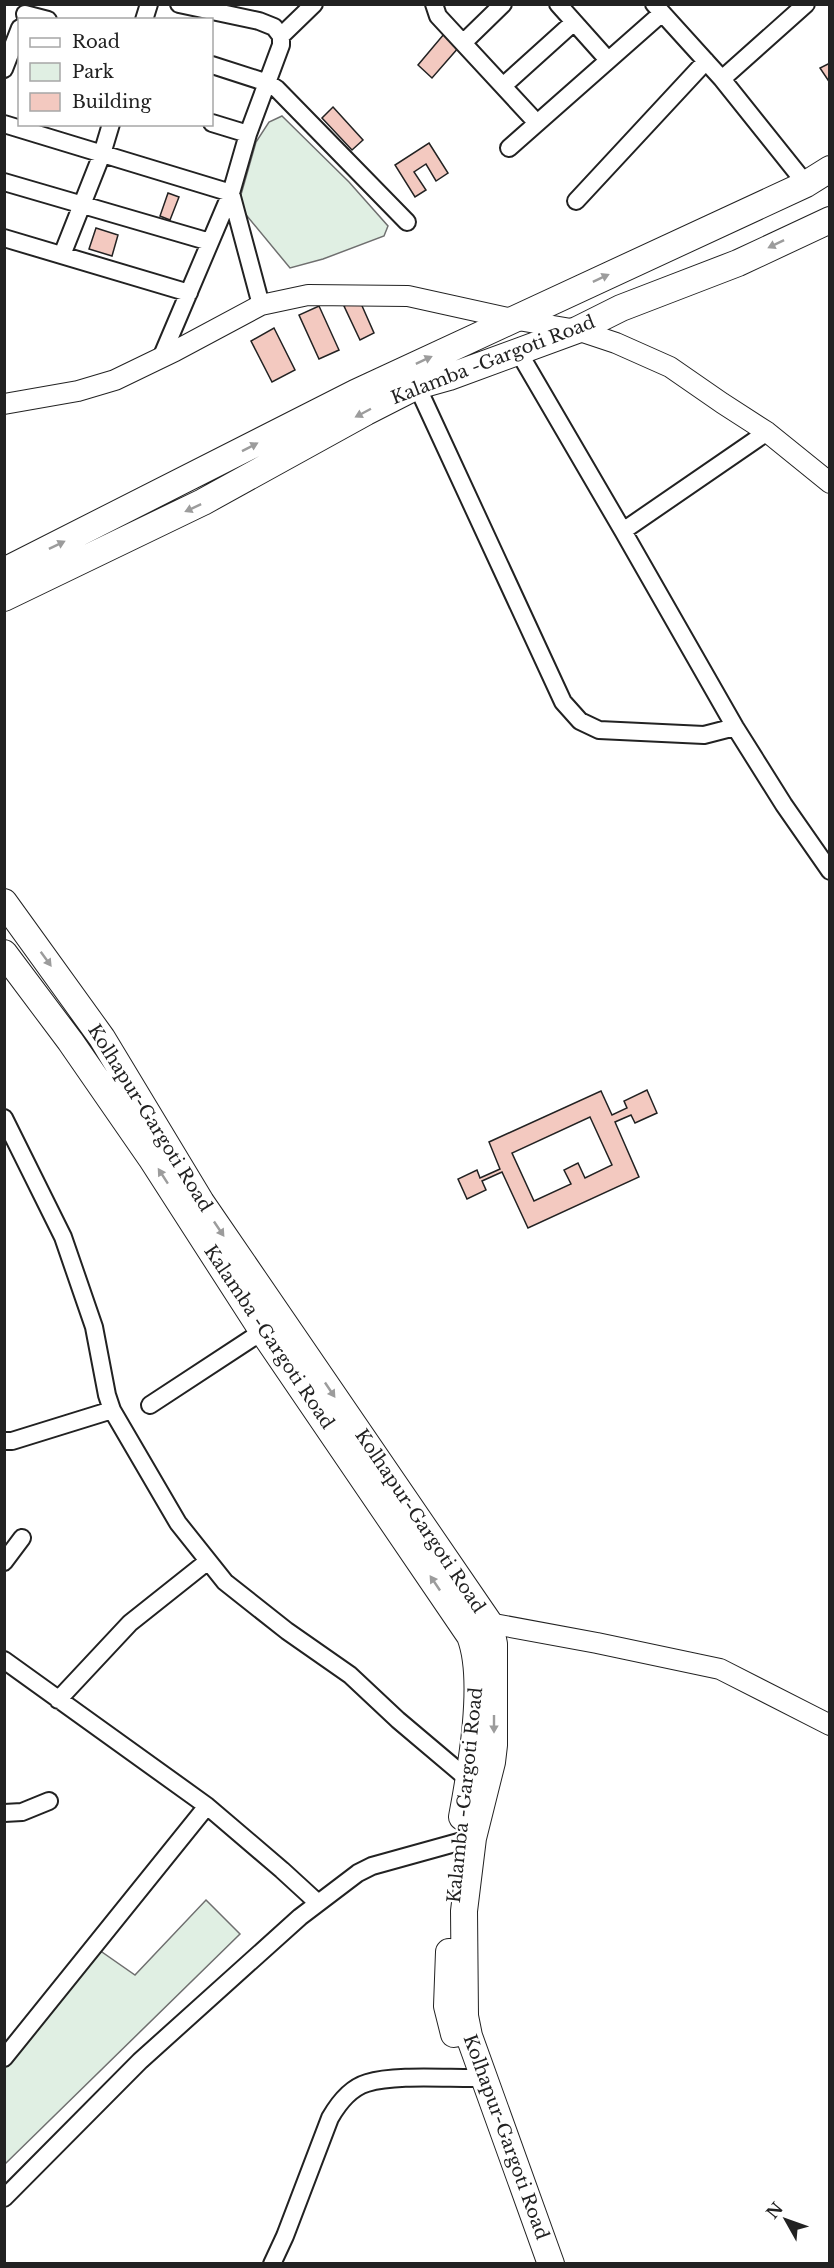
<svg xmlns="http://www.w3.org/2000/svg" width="834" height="2268" viewBox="0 0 834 2268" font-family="'Libre Baskerville',serif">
	<rect width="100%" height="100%" fill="#fff"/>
	<path fill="#e0efe3" stroke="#6f6f6f" stroke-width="1.5" d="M282 116 349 182 388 226 384 236 323 259 290 268 238 205 256 142 269 122Z
		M206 1900 240 1934 5 2164V2067L99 1950 135 1975Z"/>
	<path fill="#f3c9c0" stroke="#222" stroke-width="1.5" fill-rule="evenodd" d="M444 34 459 47 432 78 418 65Z
		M830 63V83L820 68Z
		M333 107 363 140 352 150 322 118Z
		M429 143 448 173 436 181 426 164 414 172 426 190 415 197 395 165Z
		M168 193 179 197 170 220 160 216Z
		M96 228 118 235 112 256 89 249Z
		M359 299 374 333 360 340 344 306Z
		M319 306 339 350 319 359 299 315Z
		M274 328 295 370 272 382 251 341Z
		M647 1090 657 1113 635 1123 631 1115 615 1122 639 1177 528 1228 502 1172 482 1181 486 1190 467 1199 458 1179 477 1170 480 1178 500 1169 489 1142 601 1091 612 1115 627 1108 624 1101ZM590 1117 612 1165 585 1178 578 1163 564 1170 571 1184 534 1201 512 1153Z"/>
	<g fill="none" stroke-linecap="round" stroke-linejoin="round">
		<g stroke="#222" stroke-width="20">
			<path id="minor" d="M434 4 438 16 537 123
				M558 4 608 60
				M654 4 722 79 806 184
				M25 14 48 20
				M144 20 149 4
				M281 36 314 4
				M463 43 503 4
				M212 65 268 83 277 89 407 222
				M4 69 20 28
				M722 79 806 4
				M503 86 574 22
				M212 123 248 134
				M4 124 231 193 261 305
				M509 148 662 13
				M4 182 210 242
				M576 201 706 61
				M4 238 189 293
				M62 255 102 154 111 124
				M518 351 623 531 735 727 784 805 830 871
				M161 358 231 193 248 134 281 45V36L274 27 259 21 179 4
				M417 386 563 702 580 721 599 730 704 735 735 727
				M623 531 767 432
				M4 1118 63 1237 94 1327 107 1395 112 1410 178 1523 225 1582 287 1631 350 1675 398 1720 469 1780
				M150 1405 269 1327
				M4 1441H12L112 1410
				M4 1562 22 1538
				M4 1660 207 1806 282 1870 318 1903
				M58 1700 130 1623 208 1561
				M4 1813 22 1812 49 1801
				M4 2058 207 1806
				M4 2198 140 2061 300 1917 358 1873 372 1866 473 1838
				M272 2264 285 2236 330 2118C338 2104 350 2088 367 2083 396 2074 451 2079 484 2078"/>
		</g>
		<g stroke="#222" stroke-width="22">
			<path id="tertiary" d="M4 404 78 391 115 380 175 351 261 305 308 295 408 296 512 319 577 330 616 343 670 367 722 403 767 432 830 483
				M478 1621 597 1643 720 1669 830 1725"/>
		</g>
		<g stroke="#222" stroke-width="28">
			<path id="primary" d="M4 571 355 393 806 184 830 169
				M4 598 203 502 366 412 417 386 449 377 577 330 621 308 738 263 830 220
				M4 902 102 1038 201 1202 490 1624 494 1644V1745L492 1762 473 1838 464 1911 465 2016 469 2036 551 2264
				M4 953 70 1041 151 1158 263 1332 470 1636C487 1680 471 1769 462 1817
				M449 1952 447 2006 454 2034"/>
		</g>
		<use href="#minor" stroke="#fff" stroke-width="16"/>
		<use href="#tertiary" stroke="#fff" stroke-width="20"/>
		<use href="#primary" stroke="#fff" stroke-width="26"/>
	</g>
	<defs><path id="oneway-solid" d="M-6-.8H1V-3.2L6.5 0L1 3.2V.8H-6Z" transform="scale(1.5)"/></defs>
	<g fill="#9c9c9c">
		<use href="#oneway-solid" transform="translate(776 244) rotate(154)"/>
		<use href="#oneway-solid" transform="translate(601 278) rotate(-25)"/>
		<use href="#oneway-solid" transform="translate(424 360) rotate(-25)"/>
		<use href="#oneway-solid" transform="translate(363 413) rotate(152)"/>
		<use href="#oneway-solid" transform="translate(250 447) rotate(-27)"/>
		<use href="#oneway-solid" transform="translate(193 508) rotate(155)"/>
		<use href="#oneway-solid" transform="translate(57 545) rotate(-26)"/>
		<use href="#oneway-solid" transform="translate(46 959) rotate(54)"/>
		<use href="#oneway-solid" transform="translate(163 1176) rotate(-123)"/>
		<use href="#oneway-solid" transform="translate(219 1229) rotate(56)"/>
		<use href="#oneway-solid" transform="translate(330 1390) rotate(56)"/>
		<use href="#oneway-solid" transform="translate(435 1583) rotate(-124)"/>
		<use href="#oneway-solid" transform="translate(494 1724) rotate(90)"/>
	</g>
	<g text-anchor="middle" stroke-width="4.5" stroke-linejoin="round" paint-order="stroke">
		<g font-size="18" fill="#222" stroke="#fff">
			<text transform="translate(493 360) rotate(-21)" y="6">Kalamba -Gargoti Road</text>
			<text transform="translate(150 1118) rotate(58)" y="6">Kolhapur-Gargoti Road</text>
			<text transform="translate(269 1337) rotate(56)" y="6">Kalamba -Gargoti Road</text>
			<text transform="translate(420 1521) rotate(56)" y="6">Kolhapur-Gargoti Road</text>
			<text transform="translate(465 1795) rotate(-84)" y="6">Kalamba -Gargoti Road</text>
			<text transform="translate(506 2137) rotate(70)" y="6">Kolhapur-Gargoti Road</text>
		</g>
	</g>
	<rect width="834" height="2268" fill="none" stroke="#222222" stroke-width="12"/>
	<rect x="18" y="18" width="195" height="108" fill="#ffffff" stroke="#a7a7a7" stroke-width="1.5"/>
	<rect x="30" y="38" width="30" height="9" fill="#ffffff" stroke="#a7a7a7" stroke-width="1.5"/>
	<text x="72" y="48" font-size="18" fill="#222222">Road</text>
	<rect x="30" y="63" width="30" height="18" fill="#e0efe3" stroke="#a7a7a7" stroke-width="1.5"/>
	<text x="72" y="78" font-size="18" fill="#222222">Park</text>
	<rect x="30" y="93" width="30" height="18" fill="#f3c9c0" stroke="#a7a7a7" stroke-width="1.5"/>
	<text x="72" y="108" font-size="18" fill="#222222">Building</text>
	<g transform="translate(786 2220) rotate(310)" stroke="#ffffff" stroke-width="4.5" paint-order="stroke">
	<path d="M0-4.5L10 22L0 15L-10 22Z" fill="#222222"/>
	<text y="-9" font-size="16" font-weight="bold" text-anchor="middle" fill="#222222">N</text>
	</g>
</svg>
